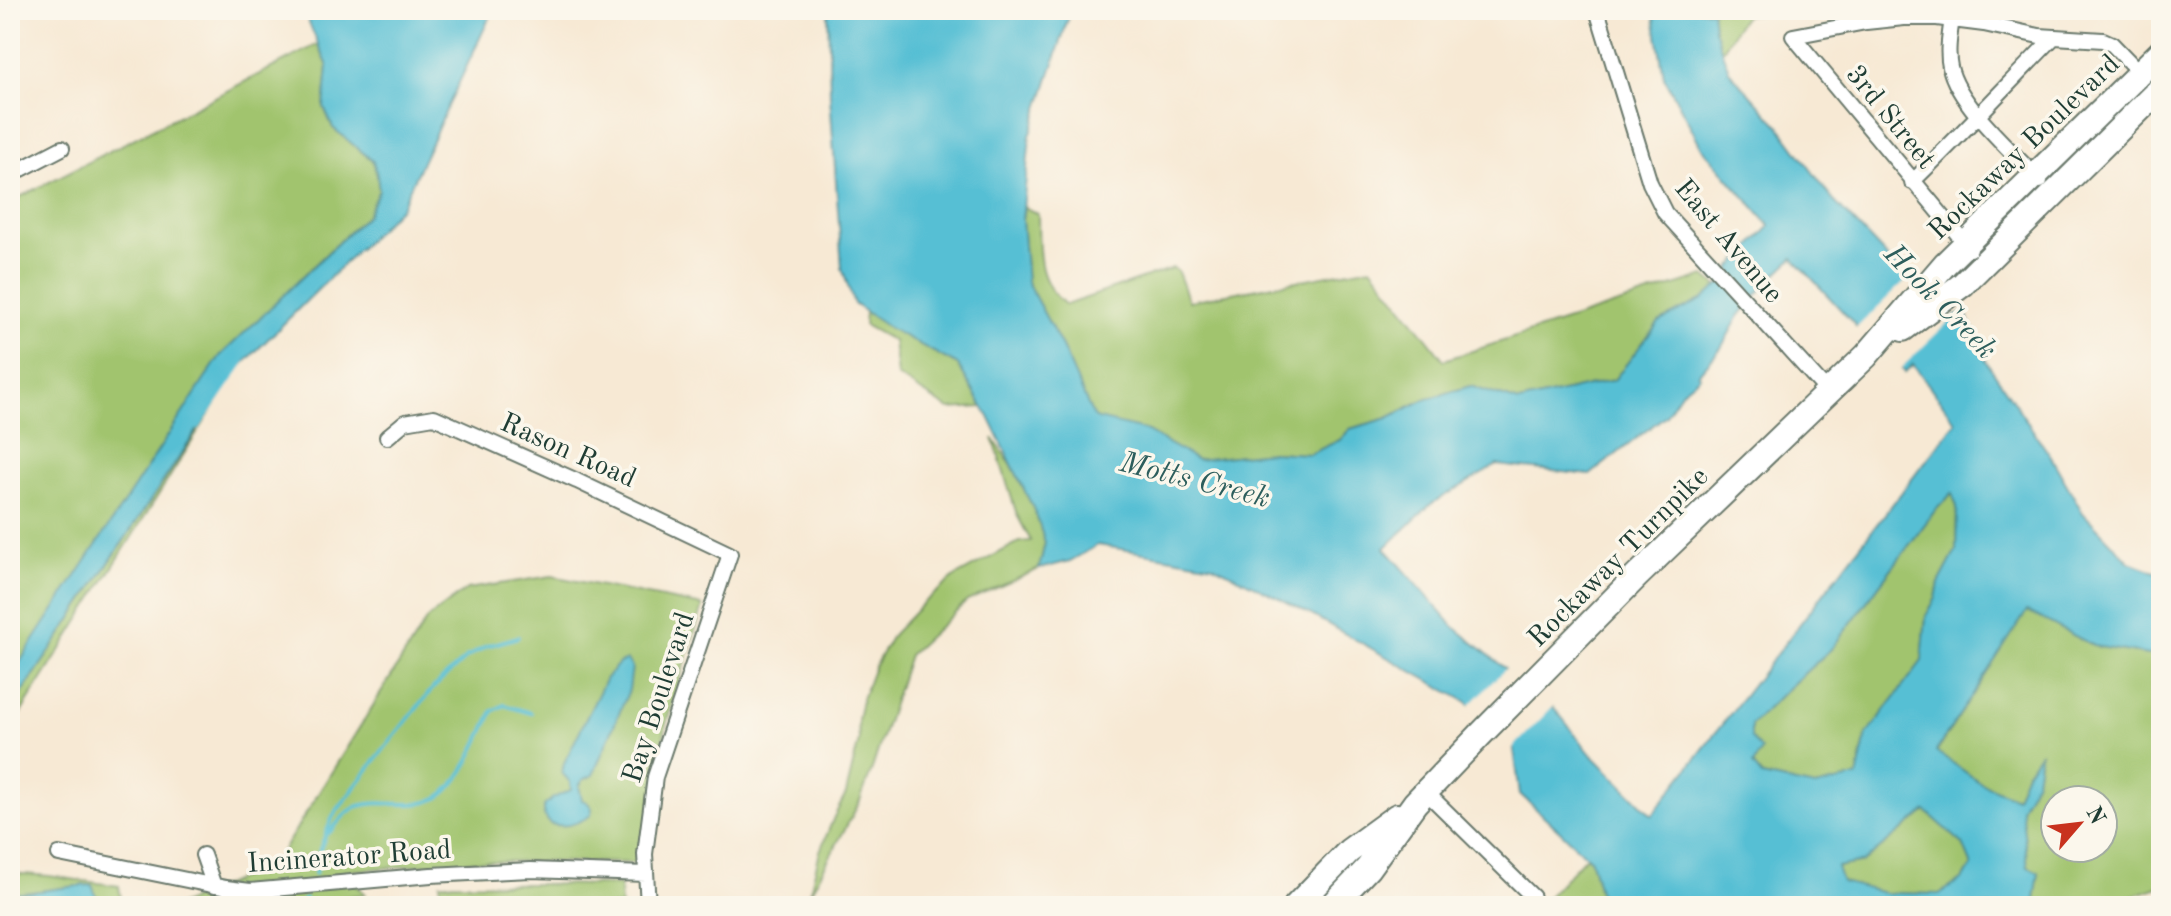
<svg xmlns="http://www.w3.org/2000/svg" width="2171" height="916" viewBox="0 0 2171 916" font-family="'Old Standard TT',serif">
	<rect width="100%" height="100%" fill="#fbf7ec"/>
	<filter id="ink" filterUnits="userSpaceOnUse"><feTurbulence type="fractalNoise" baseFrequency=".0125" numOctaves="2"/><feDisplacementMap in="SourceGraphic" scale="16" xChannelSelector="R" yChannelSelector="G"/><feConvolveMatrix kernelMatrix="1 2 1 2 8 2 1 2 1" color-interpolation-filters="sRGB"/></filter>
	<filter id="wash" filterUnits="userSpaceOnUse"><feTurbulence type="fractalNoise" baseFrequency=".006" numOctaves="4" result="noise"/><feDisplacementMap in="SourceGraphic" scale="32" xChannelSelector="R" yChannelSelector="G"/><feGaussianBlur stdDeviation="1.8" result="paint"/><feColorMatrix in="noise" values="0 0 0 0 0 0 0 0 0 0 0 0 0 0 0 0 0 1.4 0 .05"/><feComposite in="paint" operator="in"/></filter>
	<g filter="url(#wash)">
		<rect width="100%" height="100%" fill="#f7e9d4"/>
		<path fill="#a1c46e" stroke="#608051" stroke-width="2" fill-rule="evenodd" d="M1712 10H1758L1760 15H1746C1735 26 1731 39 1722 51L1714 29Z
			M318 44 328 66 324 107 333 128 373 161 377 175 379 190 367 215 302 277 10 677V202Z
			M1024 207 1038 214C1039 250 1035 281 1066 305L1173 268 1178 272 1189 301 1371 267 1444 360 1705 276 1718 287 1703 299 1659 322 1614 380 1519 402 1470 386 1421 401 1388 418 1350 429 1340 440 1310 454 1270 452 1197 460 1144 430 1094 419 1062 347 1027 282 1022 220Z
			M865 311 889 328 958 365 983 407 949 409 897 376 893 341 864 325Z
			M222 394 10 730V711Z
			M993 438 1014 469 1036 514 1045 543 1039 569 967 601 909 655 871 772 859 803 809 895 820 851 834 817 846 794 859 740 858 720 862 699 874 667 893 634 922 604 956 576 1019 542 1031 541 1017 515Z
			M1952 493 1957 507 1956 551 1939 583 1936 598 1926 616 1922 661 1866 736 1857 778 1815 787 1762 776 1753 765 1750 725 1786 690 1832 648 1934 512Z
			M552 576 703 606 666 724 643 863 476 861 345 871 365 894 331 899V906H177L275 863 427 619 467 589Z
			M2027 610 2094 646 2161 657V886L2103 906H2034L2039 872 2028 867 2021 808 2036 780 2040 754 2026 772 2016 799 1981 783 1936 752ZM2055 800H2103V848H2055Z
			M1926 811 1963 844 1972 866 1962 880 1939 894 1884 893 1842 882 1836 867 1863 862Z
			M1586 856 1591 860 1600 895 1591 906H1539Z
			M10 873 49 876 119 886 122 906H100L91 885C64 886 37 893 10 894Z
			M440 883 620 885 621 906H441Z"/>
		<path fill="#57bfd4" stroke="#3b7e84" stroke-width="2" fill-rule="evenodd" d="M306 10H493L401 207 238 369 10 711V677L220 356 367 215 379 190 377 175 373 161 333 128 324 107 328 66 304 12Z
			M828 10H1071L1030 136 1022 220 1027 282 1062 347 1094 418 1144 430 1197 460 1270 452 1310 454 1340 440 1350 429 1388 418 1421 401 1470 386 1519 402 1614 380 1659 322 1703 299 1733 273 1730 269 1770 226 1702 148 1664 77 1653 10H1712L1714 29 1729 71 1778 125 1834 201 1905 276 1945 312 1956 316 1965 313 1979 339 1986 361 2051 457 2083 513 2130 562 2161 574V657L2094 646 2027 611 1936 751 1981 783 2016 798 2026 772 2040 752 2036 780 2021 808 2028 867 2039 872 2034 906H1591L1600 895 1591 860 1520 794 1514 749 1467 702 1297 607 1213 565 1098 545 1070 561 1039 569 1045 543 1036 514 989 417 958 365 889 328 854 304 842 268 830 96ZM1793 258 1855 325 1905 372 1913 364 1956 422 1652 815 1590 753 1555 709 1453 626 1385 548 1431 504 1497 465 1590 475 1666 415 1682 391 1700 376 1698 374 1721 348 1739 316 1765 285ZM1952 493 1957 507 1956 551 1939 583 1936 598 1926 616 1922 661 1866 736 1857 777 1815 787 1762 776 1753 765 1761 750 1751 738V725L1786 690 1832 648 1934 512ZM1926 811 1963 844 1972 866 1962 880 1939 894 1884 893 1842 882 1837 867 1863 862Z
			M627 660 632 667 629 690 593 775 583 780 579 786 582 800 587 802 592 808 591 815C577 824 566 828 550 824L544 815V806L553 798 571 790 570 782 562 773 564 763 606 678 619 663Z
			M92 885 100 906H10V894C38 893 64 886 92 885Z"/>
		<path fill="#f7e9d4" d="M1911 275 1947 308 1956 312 1962 309 1898 371 1854 330Z
			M1508 666 1555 704 1510 751 1467 708Z"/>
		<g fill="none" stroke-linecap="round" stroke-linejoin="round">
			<path stroke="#57bfd4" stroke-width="4" d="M198 428 245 359
				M329 833C336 825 345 812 356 807 383 796 420 815 446 792 467 773 481 735 493 711L504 705 531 713
				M315 874 320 849 333 816 383 750 434 687 467 657 487 646 518 637
				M298 906 305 899"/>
		</g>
	</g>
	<g filter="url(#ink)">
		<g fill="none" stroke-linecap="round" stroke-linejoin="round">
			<g stroke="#6b796c" stroke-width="18">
				<path id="street" d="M1597 10 1650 183 1665 213 1828 392
					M1953 10C1951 29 1946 49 1950 67 1958 105 2013 152 2040 181
					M10 175 62 148
					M1912 182C1961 135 2007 85 2054 37
					M1970 249 1793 36 1866 22 1904 18H1937L1984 24 2039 36 2103 40 2112 44 2140 73
					M387 437 405 422 434 417 577 481 730 554 655 777 645 854 648 906
					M1425 791 1533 897
					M59 854 226 888 250 891 431 875 531 870 646 874
					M203 855 214 886"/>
			</g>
			<g stroke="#6b796c" stroke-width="28">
				<path id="highway" d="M1903 329 1963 284 2161 88
					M1296 906 1349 851 1397 816
					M1332 906 1368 868 1415 803 1480 735 1637 576 1866 356 1945 264 2161 52"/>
			</g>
			<use href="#street" stroke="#fff" stroke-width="14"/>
			<use href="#highway" stroke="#fff" stroke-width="24"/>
		</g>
	</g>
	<g text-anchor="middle" stroke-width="7" stroke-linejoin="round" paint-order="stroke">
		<g font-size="28" fill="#1f3d34" stroke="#fbf7ec">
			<text transform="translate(1892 116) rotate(51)" y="10">3rd Street</text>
			<text transform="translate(2023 146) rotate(-44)" y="10">Rockaway Boulevard</text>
			<text transform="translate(1730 240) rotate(50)" y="10">East Avenue</text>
			<text transform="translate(569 449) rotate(24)" y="10">Rason Road</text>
			<text transform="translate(1617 556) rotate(-45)" y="10">Rockaway Turnpike</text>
			<text transform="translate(657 697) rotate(-72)" y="10">Bay Boulevard</text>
			<text transform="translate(349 855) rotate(-4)" y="10">Incinerator Road</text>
		</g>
		<g font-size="30" font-style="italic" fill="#2d5e5c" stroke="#fbf7ec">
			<text transform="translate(1941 301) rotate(46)" y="10">Hook Creek</text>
			<text transform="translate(1195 479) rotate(14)" y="10">Motts Creek</text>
		</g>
	</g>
	<rect width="2171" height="916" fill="none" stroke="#fbf7ec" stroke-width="40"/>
	<g transform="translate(2079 824) rotate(62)"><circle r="38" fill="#fbf7ec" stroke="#a3ada2" stroke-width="2"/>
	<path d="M0-6L14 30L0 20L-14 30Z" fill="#c8321e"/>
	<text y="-12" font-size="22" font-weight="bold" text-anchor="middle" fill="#1f3d34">N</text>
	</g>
</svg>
